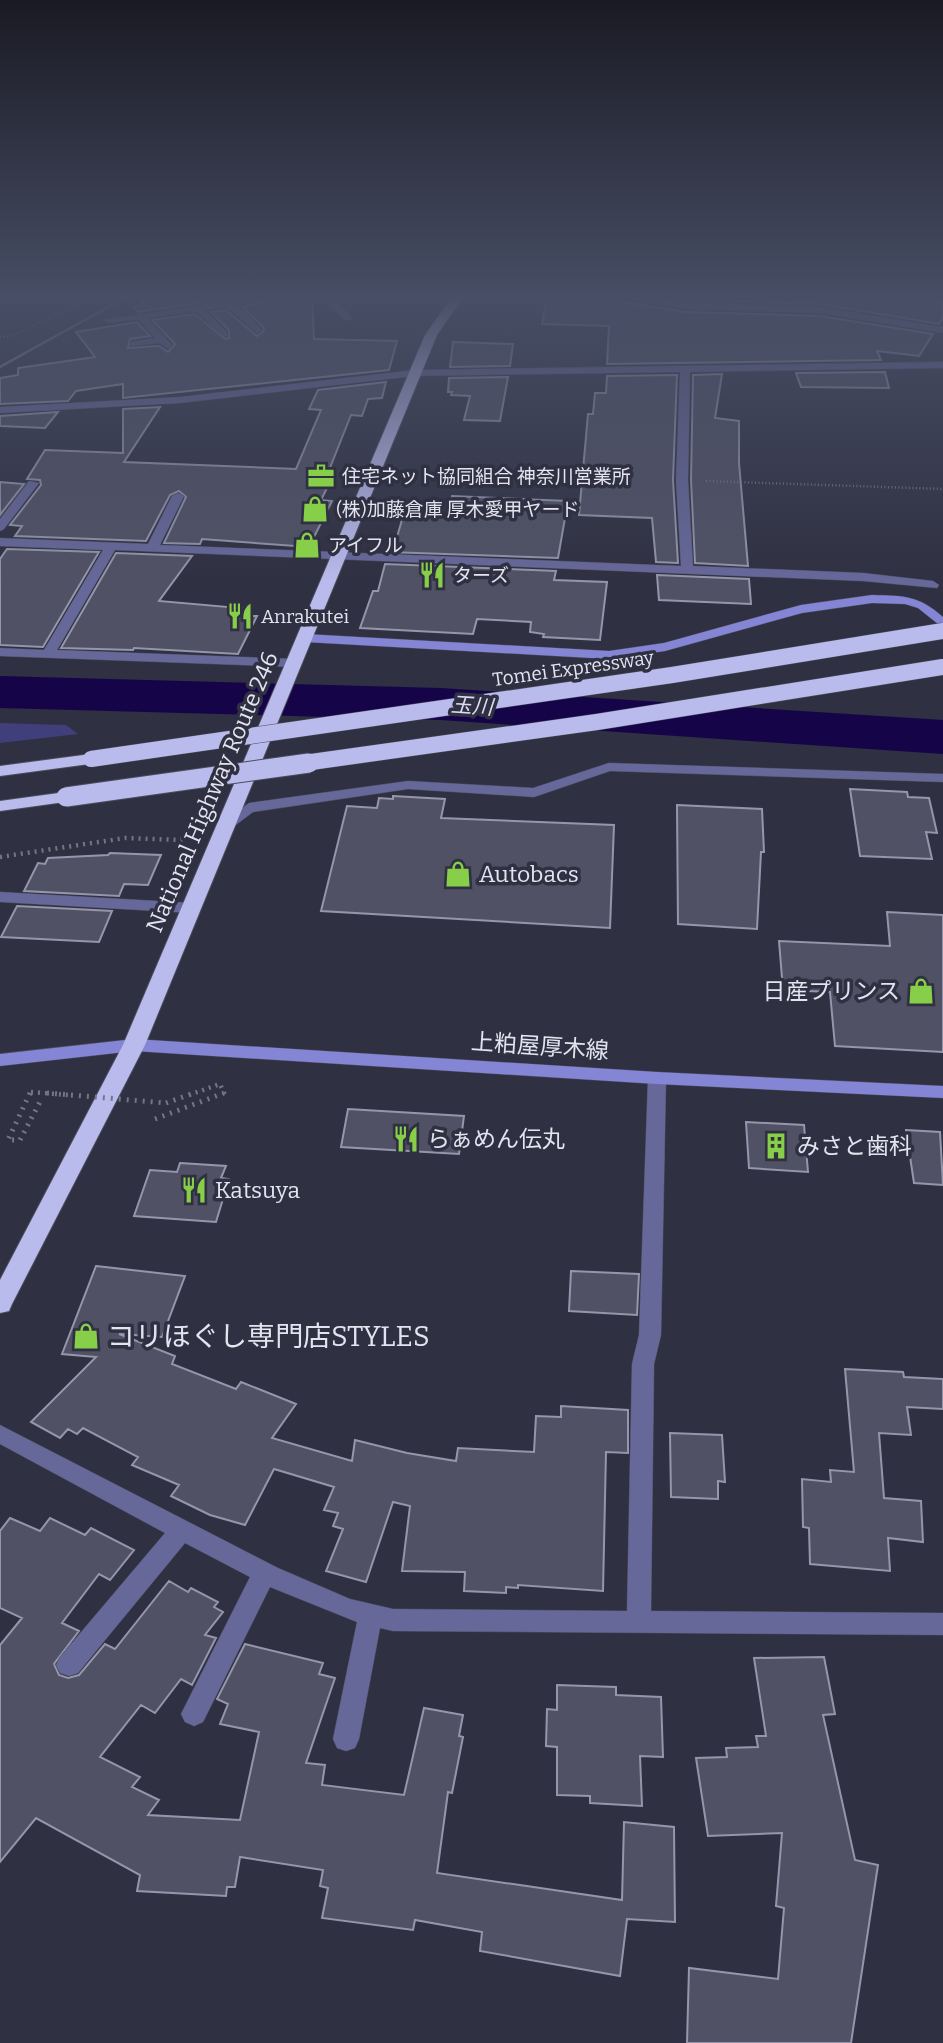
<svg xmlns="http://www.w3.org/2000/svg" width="943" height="2043" viewBox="0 0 943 2043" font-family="Bitter,'Noto Sans JP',serif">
	<rect width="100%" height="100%" fill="#2f3041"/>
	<path fill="#413e7c" d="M0 723 66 725 78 734 0 743Z"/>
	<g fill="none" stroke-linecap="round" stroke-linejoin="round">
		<path fill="#160449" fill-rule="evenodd" d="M0 676 441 688 943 720V754L441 720 0 708Z"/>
	</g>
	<path fill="#505164" stroke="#9596ab" stroke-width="2" d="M179 296H244L138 312 133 307 144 305 141 301Z
		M291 296H312L314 339 397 341 389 370 123 398V384L76 391 68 401 0 404V378L18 375V368L95 357 76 332 137 322 150 336 130 339 128 348 159 346 168 352 175 344 152 320 195 314 225 339 229 338V330L211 312 226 310 257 336 263 332 264 328 242 307Z
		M547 296H585L686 312 820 316 933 334 919 356 877 351 881 360 607 364 609 326 542 324Z
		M671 296H905L943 303V318L939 324 820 304 686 300Z
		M453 342 513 344 510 366 450 367Z
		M885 372 889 388 801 387 796 373Z
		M722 374 715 418 739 421V463L748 566 695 563 691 480 693 375Z
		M677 375 673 480 678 563 656 562 652 518 579 515 588 414H593L595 393H606L607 376Z
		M508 377 500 421 464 420 470 396 451 395 452 392H448L449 378Z
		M386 382 382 398 368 399 362 416 351 415 322 488H327L321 500 332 501 309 547 202 539 200 544 164 543 186 497 179 491 170 495 146 541 15 536 22 526 10 525 41 485 40 480 27 479 45 450 123 453V409L160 407 124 462 296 469 321 410 309 409 318 390Z
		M58 412 45 428 0 426V416Z
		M0 482 24 484 0 515Z
		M452 496 568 501 558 558 388 552 390 546 394 547 404 513 444 515 448 513Z
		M7 549 99 552 43 647 0 645V559Z
		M116 553 192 556 159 601 251 609 247 616H257L238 654 134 648 133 650 61 648Z
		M385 564 556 571 554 580 607 582 600 640 543 637 544 634 530 632 531 622 477 619 473 634 360 628 373 591H378Z
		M657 575 749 579 751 604 659 600Z
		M850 789 907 792 908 797 929 798 937 833 926 832 932 859 860 856Z
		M393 796 445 799 441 818 614 825 610 928 321 911 347 806 377 808 379 798 393 799Z
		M677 805 762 809 764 852H761L757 929 678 924Z
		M110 853 161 855 148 885 124 884 119 896 24 891 38 863 45 864 48 858 108 855Z
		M17 906 112 911 99 942 1 937Z
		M887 912 943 915V1052L835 1046 830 992 783 990 779 941 890 946Z
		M348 1109 464 1116 459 1154 341 1147Z
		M746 1122 804 1125 808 1172 749 1168Z
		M906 1130 940 1132 943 1185 914 1183Z
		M180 1163 226 1166 221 1178 229 1179 216 1222 134 1216 150 1170 177 1172Z
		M96 1266 185 1276 162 1337 119 1334 175 1356 172 1364 236 1389 241 1382 296 1404 272 1438 352 1461 355 1440 407 1453 456 1461 458 1448 534 1452 536 1416 561 1417V1406L628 1410V1453L606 1452 603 1591 518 1585V1588L506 1587V1593L464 1591 465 1572 402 1571 410 1506 393 1502 366 1582 326 1571 343 1529 333 1526 338 1513 324 1510 334 1487 274 1469 245 1525 210 1515 171 1496 179 1485 132 1465 138 1457 83 1428 77 1434 68 1429 60 1438 31 1422 96 1357 62 1354Z
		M571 1271 639 1274 637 1315 569 1311Z
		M845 1369 903 1372 904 1377 943 1379V1409L907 1407 911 1435 879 1433 884 1498 921 1501 923 1542 888 1538 890 1571 810 1564 809 1528 803 1527 802 1479 831 1482 830 1470 854 1472Z
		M670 1433 722 1435 725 1482 718 1481V1499L671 1497Z
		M10 1518 40 1531 50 1518 85 1535 91 1528 134 1550 110 1580 99 1574 62 1623 79 1631 54 1664 59 1675 68 1678 79 1675 105 1644 115 1649 169 1581 188 1592 191 1588 218 1602 214 1607 223 1612 205 1635 216 1638 192 1685 181 1679 155 1713 141 1705 100 1757 140 1777 132 1787 159 1800 148 1815 240 1820 259 1732 220 1724 228 1704 217 1699 245 1644 323 1663 319 1674 335 1678 306 1763 325 1765 322 1785 404 1795 424 1708 463 1715 459 1736 463 1737 452 1793 448 1792 437 1873 622 1900 624 1822 674 1827 675 1922 627 1919 620 1976 480 1951 482 1932 415 1920 413 1930 322 1918 328 1888 320 1886 323 1870 240 1857 235 1887H227L226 1896 137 1891 140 1875 36 1818 0 1862V1645L22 1618 0 1608V1531Z
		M824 1657 835 1714 823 1715 855 1860 878 1865 851 2043H687L689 1968 778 1979 784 1908 776 1906 782 1833 708 1836 696 1758 727 1757 726 1748 758 1747 756 1736H766L754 1658Z
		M557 1685 616 1687V1695L661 1697 663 1757 640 1756 642 1806 590 1803V1796L557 1795V1747L546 1746 547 1709 557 1710Z"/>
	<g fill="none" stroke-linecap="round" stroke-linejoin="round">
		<g stroke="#4c4d5d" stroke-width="1">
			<path id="street" d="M263 296H289L237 305 262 330 257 333 227 307 205 310 227 332V336L224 337 196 311 147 318 173 346 168 349 160 343 130 346V342L155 338 138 319 109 323 104 320Z
				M320 296H330L351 316V320H345Z
				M619 296H642L686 303 820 307 943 327V333L820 313 686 309Z
				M943 362V368L690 372 688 480 693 566 863 573 933 581 939 585 937 588 863 581 115 550 57 650 295 659 302 663 295 667 0 656V648L44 650 103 550 0 546V538L148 544 172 496 178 493 184 496 160 545 681 566 676 480 680 372 414 376 180 403 0 413V407L180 397 414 370Z
				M29 481 39 483 4 529 0 531V519Z
				M609 763 943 774V782L610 771 534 797 408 789 253 812 233 827H223L220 824 249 803 408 781 533 788Z
				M0 892 192 903 200 908 192 913 0 902Z
				M657 1072 666 1078 661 1335 654 1364 651 1611 943 1613V1635L393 1631 380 1628 359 1739 355 1748 346 1751 337 1748 333 1739 357 1622 270 1587 203 1722 194 1726 185 1722 181 1714 250 1577 185 1543 78 1673 69 1676 60 1673 56 1665 60 1657 165 1533 0 1444V1425L278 1568 350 1599 393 1609 627 1611 632 1364 639 1335 648 1078Z"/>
		</g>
		<g stroke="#4c4d5d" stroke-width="1">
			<path id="secondary" d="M872 595C904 596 918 595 943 617V628L918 608 905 604 872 603 802 613 665 651 609 659 305 642 298 638 305 634 609 651 664 643 801 605Z
				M134 1039 657 1072 943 1086V1098L657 1084 134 1051 0 1066V1054Z"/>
		</g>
		<g stroke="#4c4d5d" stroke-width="2">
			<path id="highway" d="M453 296H464L437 335 145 1045 12 1304 9 1311 0 1313V1280L123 1045 425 335Z
				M91 754 97 755 100 759 97 763 0 776V766Z
				M66 792 72 793 75 797 72 801 0 811V801Z"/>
		</g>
		<path stroke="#757685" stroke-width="2.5" stroke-dasharray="1 2.5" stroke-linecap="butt" d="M0 337 15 335 95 296
			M706 481 943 489"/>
		<path stroke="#757685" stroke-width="4.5" stroke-dasharray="2 5" stroke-linecap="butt" d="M0 857 125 838 180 840 190 837
			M30 1095 31 1092
			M189 1095 220 1084 225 1095"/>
		<path stroke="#757685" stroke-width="5" stroke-dasharray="2 6" stroke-linecap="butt" d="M30 1093 8 1140H20L42 1098
			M166 1103 194 1093
			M155 1119 224 1093"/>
		<use href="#street" fill="#67689a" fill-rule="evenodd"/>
		<use href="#secondary" fill="#8585d5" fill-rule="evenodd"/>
		<use href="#highway" fill="#b9bbec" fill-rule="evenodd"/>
		<path stroke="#808190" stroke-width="2.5" d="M0 367 128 296"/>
		<g stroke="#4c4d5d" stroke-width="17" stroke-linecap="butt">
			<path id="highway-bridge-far1" d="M91 759 672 675 943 631
				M297 764 597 722 943 667"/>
		</g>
		<g stroke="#4c4d5d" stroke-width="21" stroke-linecap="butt">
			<path id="highway-bridge" d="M66 797 309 763"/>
		</g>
		<path stroke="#757685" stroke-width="4.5" stroke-dasharray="2 5" stroke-linecap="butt" d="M31 1092 68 1095"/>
		<path stroke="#757685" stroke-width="5" stroke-dasharray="2 6" stroke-linecap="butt" d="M47 1093 166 1103"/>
		<use href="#highway-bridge-far1" stroke="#b9bbec" stroke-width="16"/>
		<use href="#highway-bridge" stroke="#b9bbec" stroke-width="19"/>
	</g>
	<linearGradient id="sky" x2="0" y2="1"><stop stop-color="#1a1a24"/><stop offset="0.51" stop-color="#474e65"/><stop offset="1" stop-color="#474e65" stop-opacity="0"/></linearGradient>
	<rect width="943" height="582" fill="url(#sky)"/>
	<defs>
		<g id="office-bare" transform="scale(2.1)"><path d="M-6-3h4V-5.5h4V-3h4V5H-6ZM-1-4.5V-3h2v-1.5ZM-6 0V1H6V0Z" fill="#88cf49" stroke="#2f3041" stroke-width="2.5" paint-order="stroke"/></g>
		<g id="shop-bare" transform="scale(2.1)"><path d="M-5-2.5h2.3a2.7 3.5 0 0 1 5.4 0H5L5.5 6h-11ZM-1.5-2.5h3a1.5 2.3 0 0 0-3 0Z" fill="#88cf49" stroke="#2f3041" stroke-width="2.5" paint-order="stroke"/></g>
		<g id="restaurant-bare" transform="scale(2.1)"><path d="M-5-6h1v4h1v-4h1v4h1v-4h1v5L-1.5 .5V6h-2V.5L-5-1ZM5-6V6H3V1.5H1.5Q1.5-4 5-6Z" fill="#88cf49" stroke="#2f3041" stroke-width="2.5" paint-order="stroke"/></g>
		<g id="building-bare" transform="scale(2.1)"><path d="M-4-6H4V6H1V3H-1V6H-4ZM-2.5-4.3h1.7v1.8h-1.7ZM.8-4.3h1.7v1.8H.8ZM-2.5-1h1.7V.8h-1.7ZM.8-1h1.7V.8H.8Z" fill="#88cf49" stroke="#2f3041" stroke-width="2.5" paint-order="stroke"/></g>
	</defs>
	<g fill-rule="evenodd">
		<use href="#office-bare" x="321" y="476"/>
		<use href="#shop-bare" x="315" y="509"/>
		<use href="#shop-bare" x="307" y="545"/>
		<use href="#restaurant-bare" x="432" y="575"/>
		<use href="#restaurant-bare" x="240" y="616"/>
		<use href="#shop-bare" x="458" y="874"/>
		<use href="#shop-bare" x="921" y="991"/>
		<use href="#restaurant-bare" x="406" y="1139"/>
		<use href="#building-bare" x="776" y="1146"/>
		<use href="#restaurant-bare" x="194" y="1190"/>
		<use href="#shop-bare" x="86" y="1336"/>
	</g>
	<g text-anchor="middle" stroke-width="7" stroke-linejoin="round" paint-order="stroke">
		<g font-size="19" fill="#e3e4f0" stroke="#2f3041" text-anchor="start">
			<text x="342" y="483">住宅ネット協同組合 神奈川営業所</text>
			<text x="336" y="516">(株)加藤倉庫 厚木愛甲ヤード</text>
			<text x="328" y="552">アイフル</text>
			<text x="453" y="582">ターズ</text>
			<text x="261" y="623">Anrakutei</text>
		</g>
		<g font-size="19" fill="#e3e4f0" stroke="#2f3041">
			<text transform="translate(573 668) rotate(-8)" y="7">Tomei Expressway</text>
		</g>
		<g font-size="21" font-style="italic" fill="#dcddf3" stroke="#2f3041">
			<text transform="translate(472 706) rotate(4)" y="7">玉川</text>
		</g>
		<g font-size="23" fill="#e3e4f0" stroke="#2f3041">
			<text transform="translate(212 792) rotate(-67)" y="8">National Highway Route 246</text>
			<text transform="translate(540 1046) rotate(4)" y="8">上粕屋厚木線</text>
		</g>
		<g font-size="23" fill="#e3e4f0" stroke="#2f3041" text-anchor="start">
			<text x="479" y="882">Autobacs</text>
			<text x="900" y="999" text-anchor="end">日産プリンス</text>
			<text x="427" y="1147">らぁめん伝丸</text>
			<text x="797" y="1154">みさと歯科</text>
			<text x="215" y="1198">Katsuya</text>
		</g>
		<g font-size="28" fill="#e3e4f0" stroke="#2f3041" text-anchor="start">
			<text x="107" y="1346">コリほぐし専門店STYLES</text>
		</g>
	</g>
</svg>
